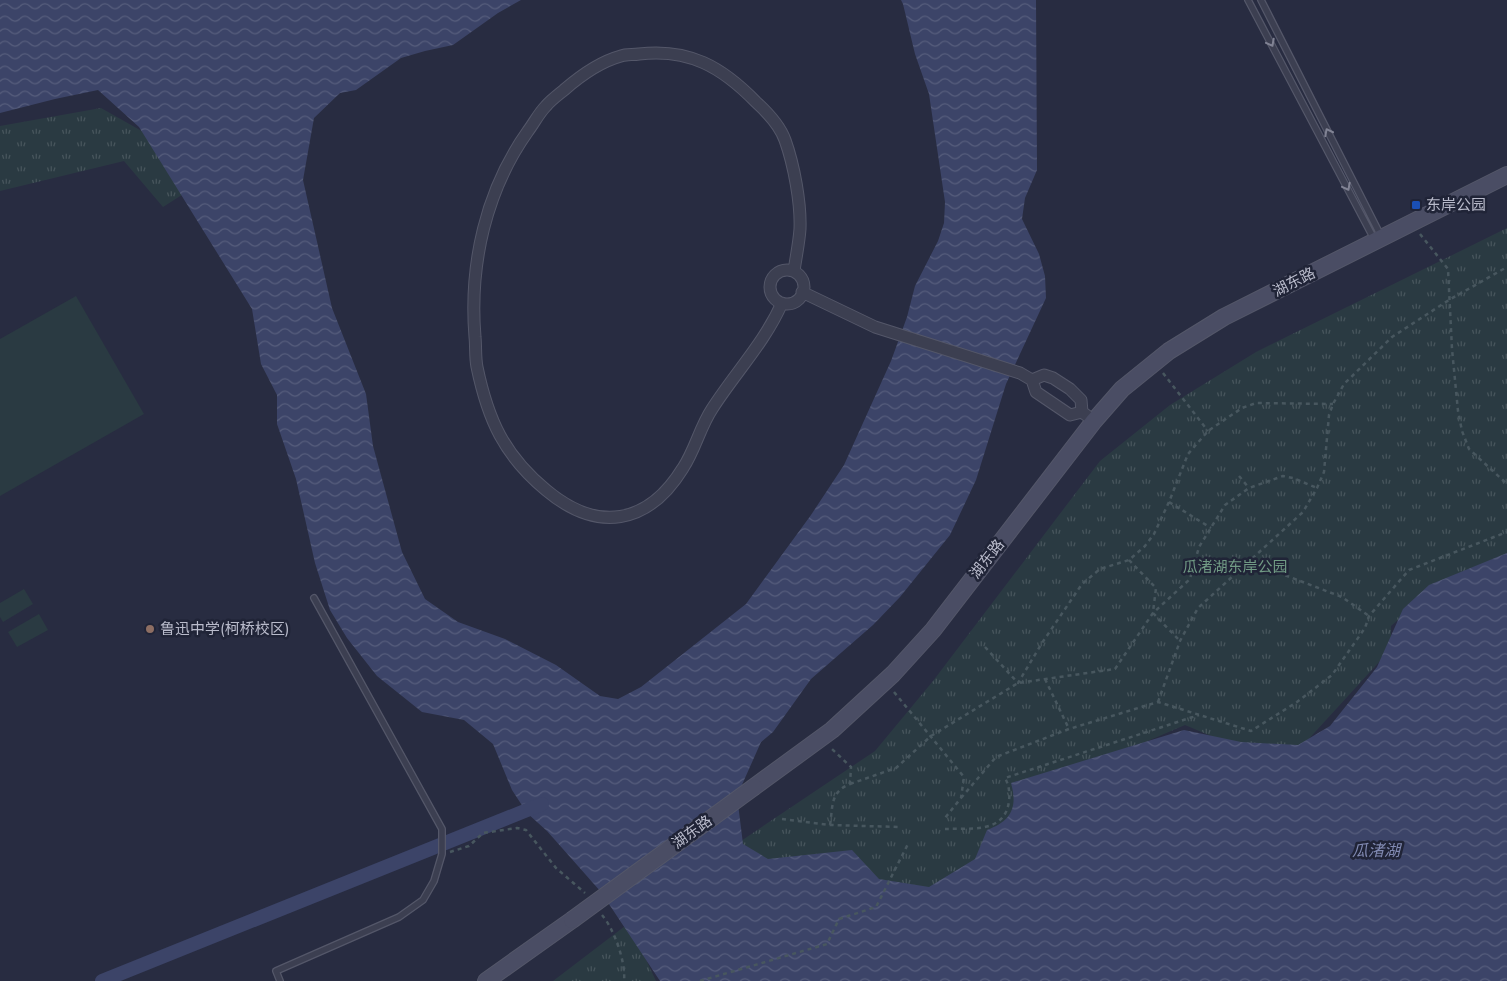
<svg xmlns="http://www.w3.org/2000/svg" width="1507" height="981" viewBox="0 0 1507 981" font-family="'Nunito Sans','Noto Sans SC',sans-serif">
	<defs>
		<pattern id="park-tufts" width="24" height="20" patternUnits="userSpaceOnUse" patternTransform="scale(1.25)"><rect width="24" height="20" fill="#2a3a42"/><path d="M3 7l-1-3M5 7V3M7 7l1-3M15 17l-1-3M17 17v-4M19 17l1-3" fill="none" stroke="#47555c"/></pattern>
		<pattern id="water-waves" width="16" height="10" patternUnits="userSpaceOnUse" patternTransform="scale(1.25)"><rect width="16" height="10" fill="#3c4468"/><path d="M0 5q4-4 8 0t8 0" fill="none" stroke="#565d7c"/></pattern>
	</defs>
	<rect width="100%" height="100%" fill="#282c41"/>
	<path fill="url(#park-tufts)" d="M101 108 147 134 188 191 163 207 124 161 0 191V126Z
		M1507 228V563L1425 596 1391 626V649L1294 755 1268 760 1185 725 1019 796V825L932 900 765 872 735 845 875 751 933 681 1100 461 1170 405 1256 352Z
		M629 923 656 981H553Z"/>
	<path fill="#2a3a42" d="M76 296 144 414 0 496V339Z
		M24 589 33 604 3 622 0 617V603Z
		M39 614 48 630 17 647 8 632Z"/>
	<path fill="url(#water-waves)" d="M0 0H521L498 13 453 45 425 51 401 58 356 90 340 93 314 118 303 180 332 308 366 394 373 446 402 552 425 599 458 622 505 639 556 665 600 696 618 699 641 687 746 604 811 515 844 465 891 361 907 317 915 286 938 241 944 223 945 202 929 94 915 54 903 4 901 0H1036L1037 170 1025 198 1022 219 1039 254 1045 276 1046 298 1006 384 976 480 950 535 900 597 873 625 811 679 773 732 761 742 737 796 743 844 768 859 852 850 879 879 929 887 975 859 987 830C1011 821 1018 808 1011 783L1184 730 1241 742 1298 745 1330 726 1377 667 1403 609 1429 585 1507 553V981H660L601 892 547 831 527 813 512 790 493 744 464 720 422 712 377 676 347 638 330 610 315 563 296 479 277 424V395L261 364 252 309 139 127 98 90 55 99 0 113Z"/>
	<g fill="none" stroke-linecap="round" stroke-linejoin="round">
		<path stroke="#3c4468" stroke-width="14" d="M102 981 542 804"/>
		<g stroke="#545769" stroke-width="8">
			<path id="lane" d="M1248 0 1374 239
				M1261 0 1381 236
				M280 981 276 971 399 917 423 900 434 881 442 854V829L314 598"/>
		</g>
		<g stroke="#545769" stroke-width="13">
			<path id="street" d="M770 287a17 17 0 1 1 34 0a17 17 0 1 1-34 0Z
				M802 292 875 327 1020 373 1032 380
				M782 303C765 342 735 373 712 409 700 427 695 450 683 468 648 525 597 533 546 490 504 455 488 420 477 367 475 357 476 346 475 337 469 264 486 190 528 131 534 123 539 113 546 106 551 100 558 95 564 90 580 76 599 62 621 56 626 54 633 55 639 54 689 48 722 67 756 102 767 112 780 126 785 140 794 165 801 203 800 229 799 243 796 257 794 271
				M1082 412 1070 415 1036 392 1032 380 1044 375 1053 378 1070 389 1081 400 1082 412 1094 421"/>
		</g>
		<g stroke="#545769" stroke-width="18">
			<path id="secondary" d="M754 787 832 730 893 674 933 630 1094 421 1122 389 1169 351 1224 317 1507 175
				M486 981 572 920"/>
		</g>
		<path stroke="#48575f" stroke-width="2.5" stroke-dasharray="4 4" stroke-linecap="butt" d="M1420 234 1448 269 1452 349 1458 411 1462 431 1469 449 1507 484
			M1163 373 1208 431
			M1239 476 1249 488
			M1169 502 1211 528
			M1129 560 1156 588 1153 612
			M1248 561 1342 597 1369 616
			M1153 613 1180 641
			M985 647 1018 683 1042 643 1082 584 1100 569 1129 560 1145 546 1154 534 1169 502 1188 454 1208 431 1242 408 1256 403 1333 404
			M1045 679 1069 729
			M894 692 964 777 961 798 945 818
			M1158 702 1180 641 1198 608 1303 512 1317 488 1324 472 1329 415 1333 404 1344 384 1392 337 1449 300 1507 267
			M850 784 896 768 931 736 1018 683 1115 669 1153 613 1190 579 1199 547 1225 505 1249 488 1283 476 1293 478 1317 488
			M961 798 996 757 1069 729 1158 702 1251 731 1297 702 1332 675 1365 628 1369 616 1409 570 1507 532
			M782 819 830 825 900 827
			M830 825C833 806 830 792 850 784L851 767 832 749
			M945 829C970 828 1005 834 1009 801 1010 793 1009 785 1005 778L1199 715
			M450 852 469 846 483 833 517 828 526 830 556 868 585 893
			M602 915C614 929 626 962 624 981
			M700 981 827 944 839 919 876 907 909 842"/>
		<use href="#lane" stroke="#3c3f51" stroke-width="5.5"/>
		<use href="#street" stroke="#3c3f51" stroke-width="11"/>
		<use href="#secondary" stroke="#4a4d64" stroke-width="16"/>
		<g stroke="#545769" stroke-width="18" stroke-linecap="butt">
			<path id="secondary-bridge" d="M572 920 754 787"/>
		</g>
		<use href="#secondary-bridge" stroke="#4a4d64" stroke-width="16"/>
	</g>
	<defs><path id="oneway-chevron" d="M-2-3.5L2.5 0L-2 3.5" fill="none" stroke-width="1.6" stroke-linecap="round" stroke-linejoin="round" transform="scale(1.25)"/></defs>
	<g stroke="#818394">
		<use href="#oneway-chevron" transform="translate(1271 43) rotate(62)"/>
		<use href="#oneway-chevron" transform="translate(1328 132) rotate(-117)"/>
		<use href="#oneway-chevron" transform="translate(1347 187) rotate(62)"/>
	</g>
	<rect fill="#1a4fb4" stroke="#202437" stroke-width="2" x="1411" y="200" width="10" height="10" rx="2.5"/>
	<circle fill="#8d6e63" stroke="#202437" stroke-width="2" cx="150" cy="629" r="5"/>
	<g text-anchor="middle" stroke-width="5" stroke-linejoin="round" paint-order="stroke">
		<g font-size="15" fill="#b9bbcb" stroke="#202437" text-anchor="start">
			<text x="1426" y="210">东岸公园</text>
			<text x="160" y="634">鲁迅中学(柯桥校区)</text>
		</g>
		<g font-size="15" fill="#b9bbcb" stroke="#202437">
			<text transform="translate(1294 282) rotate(-27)" y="5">湖东路</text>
			<text transform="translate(987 559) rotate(-52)" y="5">湖东路</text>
			<text transform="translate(692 832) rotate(-36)" y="5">湖东路</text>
		</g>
		<g font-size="15" fill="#719b85" stroke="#202437">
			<text x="1235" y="572">瓜渚湖东岸公园</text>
		</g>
		<g font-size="16" font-style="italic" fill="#818ab2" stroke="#202437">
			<text x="1376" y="856">瓜渚湖</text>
		</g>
	</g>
</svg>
